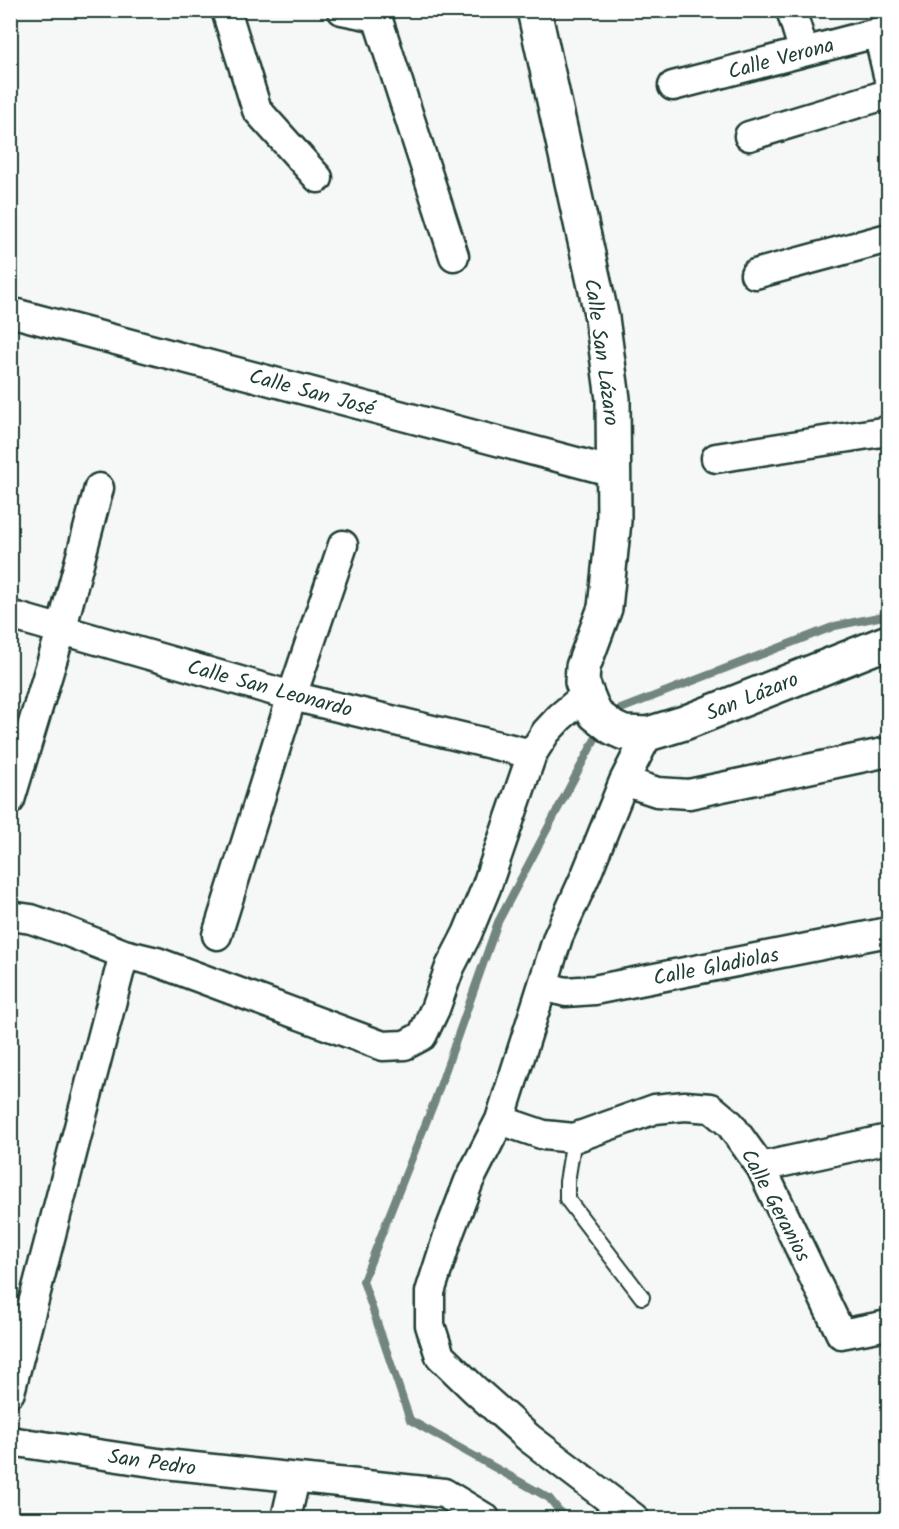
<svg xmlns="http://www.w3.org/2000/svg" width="899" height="1529" viewBox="0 0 899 1529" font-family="Kalam,sans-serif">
	<rect width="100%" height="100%" fill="#f6f7f7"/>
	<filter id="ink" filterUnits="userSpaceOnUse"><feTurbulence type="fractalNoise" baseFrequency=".0167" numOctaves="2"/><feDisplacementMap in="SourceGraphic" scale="12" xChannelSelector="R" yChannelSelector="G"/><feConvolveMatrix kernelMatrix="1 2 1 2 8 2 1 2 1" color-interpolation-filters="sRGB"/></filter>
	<g filter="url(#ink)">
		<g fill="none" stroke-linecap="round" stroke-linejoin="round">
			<path stroke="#72857f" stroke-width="8" d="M613 712 835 626 888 615
				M565 1518 549 1498 410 1420 363 1281 435 1100 498 922 595 739"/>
			<g stroke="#1f3d34" stroke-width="18">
				<path id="lane" d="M574 1138 567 1182V1199L642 1297"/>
			</g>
			<g stroke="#1f3d34" stroke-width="33">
				<path id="street" d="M226 10 257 110 318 178
					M342 10 377 17
					M791 10 804 52
					M377 17 454 256
					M878 32 888 75
					M673 86 888 30
					M749 136 888 94
					M755 274 888 238
					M10 312 614 472
					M716 458 888 431
					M10 615 292 696 532 754
					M624 781 657 792 689 794 888 752
					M10 800 61 631 99 488
					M10 916 31 919 63 930 124 954 157 962 383 1046 405 1045 422 1036 435 1009 450 967 467 934 486 888 532 754 546 732 560 717 586 695
					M217 935 292 696 343 545
					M543 986 566 992 594 990 888 932
					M500 1120 544 1135 574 1138 655 1109 685 1106 711 1108 730 1124 761 1167 841 1334 888 1325
					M761 1167 888 1139
					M10 1392 124 954
					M10 1441 165 1464 444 1493 485 1518
					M286 1518 295 1479
					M634 1518 529 1438 474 1389 440 1356 430 1325V1292L449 1233 469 1181 500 1120 558 937 586 875 624 781 648 734"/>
			</g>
			<g stroke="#1f3d34" stroke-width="38">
				<path id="secondary" d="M534 10 602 318 613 399 614 521 605 608 583 667 582 682 595 714 613 728 624 733 648 734 684 723 888 642"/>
			</g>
			<use href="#lane" stroke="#fff" stroke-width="14"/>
			<use href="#street" stroke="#fff" stroke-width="28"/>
			<use href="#secondary" stroke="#fff" stroke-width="33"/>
		</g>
	</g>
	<g text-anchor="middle" stroke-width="6" stroke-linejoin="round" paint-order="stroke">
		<g font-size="21" fill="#1f3d34" stroke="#fff">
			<text transform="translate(781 58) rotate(-15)" y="7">Calle Verona</text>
			<text transform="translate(602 352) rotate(82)" y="7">Calle San Lázaro</text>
			<text transform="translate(312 392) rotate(15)" y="7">Calle San José</text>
			<text transform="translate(270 688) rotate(15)" y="7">Calle San Leonardo</text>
			<text transform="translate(752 696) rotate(-22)" y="7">San Lázaro</text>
			<text transform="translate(716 966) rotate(-11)" y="7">Calle Gladiolas</text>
			<text transform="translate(776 1205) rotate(62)" y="7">Calle Geranios</text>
			<text transform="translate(152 1462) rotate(8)" y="7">San Pedro</text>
		</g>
	</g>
	<rect width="899" height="1529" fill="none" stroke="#fff" stroke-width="36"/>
	<rect x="18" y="18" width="863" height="1493" fill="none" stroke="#1f3d34" stroke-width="2" filter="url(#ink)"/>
</svg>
